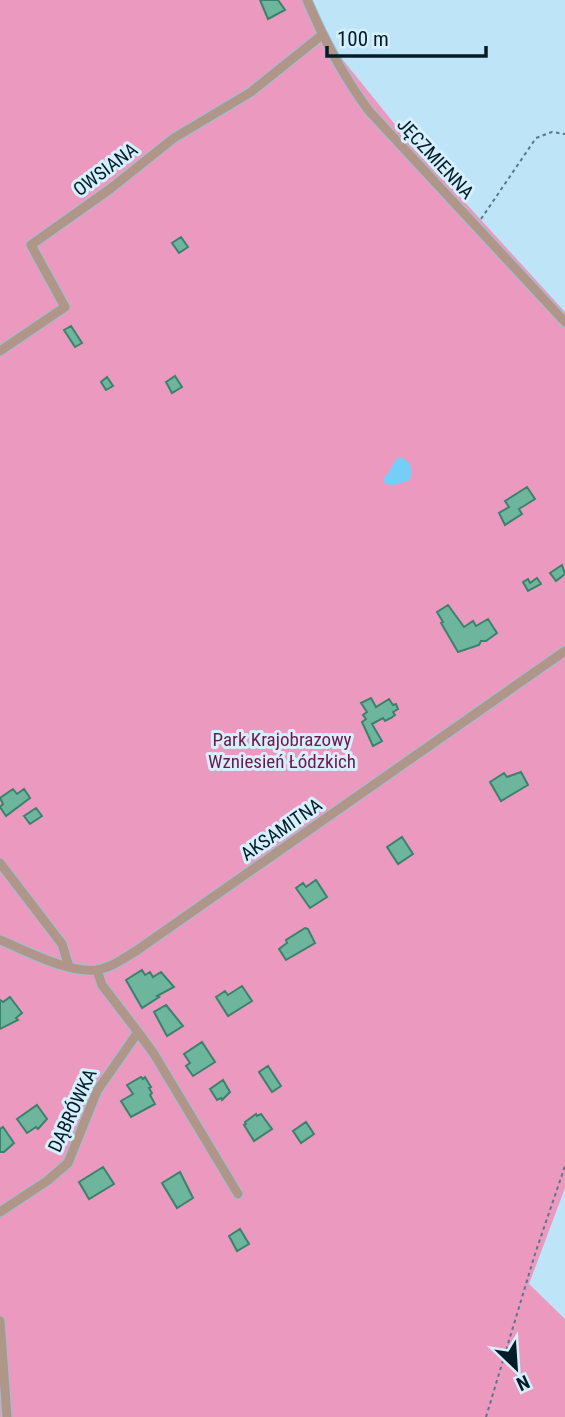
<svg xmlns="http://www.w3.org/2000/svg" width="565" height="1417" viewBox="0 0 565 1417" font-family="'Roboto Condensed',sans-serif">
	<rect width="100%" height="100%" fill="#bee4f8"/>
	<path fill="#ec99c0" d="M0 0H312L322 34 401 132 565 312V1188L529 1284 565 1319V1417H0Z"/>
	<path fill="#75cef8" d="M399 457C411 461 413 467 410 480L395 485 385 484 383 478C392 473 390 464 399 457Z"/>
	<path fill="#6eb59d" stroke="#3b826c" stroke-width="2" d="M260 0H278L285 10 268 19Z
		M181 237 188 247 179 253 172 243Z
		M71 326 82 343 75 347 64 330Z
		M175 376 182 387 172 393 166 382Z
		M107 377 113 386 106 390 101 382Z
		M527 487 535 499 519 509 522 514 505 525 499 513 509 507 505 501Z
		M562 565 565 574 556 581 550 573Z
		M537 578 541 584 528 591 523 582 528 579 530 583Z
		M448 605 464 627 473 621 476 626 488 619 497 633 486 641H481L479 645 458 652 441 623 443 622 437 612Z
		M371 698 376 707 389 699 393 705 396 704 398 709 393 712 395 715 391 718 385 721 383 718 372 724 382 741 373 746 362 722 366 719 363 715 367 712 361 703Z
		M521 772 528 785 501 801 490 782 504 773 507 777Z
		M13 789 17 794 24 789 30 798 6 816 0 807 3 804 0 798Z
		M36 808 42 816 30 824 24 816Z
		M402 837 413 854 398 864 387 847Z
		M316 880 327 897 310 908 296 888 303 883 306 887Z
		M305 928 308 929 315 943 286 960 279 949 287 943 286 940Z
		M142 970 145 975 150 972 153 977 161 972 174 987 157 996 159 997 142 1008 126 980Z
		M242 986 252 1001 228 1016 216 997 225 991 228 995Z
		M10 997 22 1013 16 1018 18 1020 0 1029V1000L3 1002Z
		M166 1005 183 1026 167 1036 154 1012Z
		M202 1042 215 1062 193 1076 186 1066 190 1063 184 1054Z
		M268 1066 281 1086 272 1092 259 1072Z
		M141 1077 143 1079 145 1077 151 1087 149 1088 152 1093 150 1095 155 1104 131 1117 121 1101 133 1094 127 1085Z
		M223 1080 230 1092 222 1100 221 1098 217 1100 210 1089Z
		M37 1105 47 1119 38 1129 36 1127 27 1133 17 1119Z
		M256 1114 257 1116 261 1114 272 1129 254 1141 244 1125 246 1124 245 1122Z
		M306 1122 314 1134 301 1143 293 1131Z
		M3 1127 14 1143 4 1152H0V1129Z
		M103 1167 114 1184 89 1199 79 1182Z
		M180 1172 193 1198 177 1208 162 1183Z
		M240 1229 249 1244 237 1251 229 1236Z"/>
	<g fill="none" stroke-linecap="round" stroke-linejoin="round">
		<g stroke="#9cc0d3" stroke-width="11">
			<path id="street" d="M307 0C324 40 343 76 369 111L565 322
				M0 351 65 307 31 245 110 189 174 138 251 92 322 35
				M0 863 62 944 69 967
				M0 940C27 951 67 973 96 970 111 968 124 958 136 951L565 651
				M138 1032 154 1054 238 1194
				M0 1212 47 1181 68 1163 97 1091 138 1032 102 985 97 970
				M0 1321 7 1417"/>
		</g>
		<path stroke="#597888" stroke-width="2" stroke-dasharray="3.5 3.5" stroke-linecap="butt" d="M481 219 536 138 552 132 565 134
			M486 1417 535 1254 565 1166"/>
		<use href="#street" stroke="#af9688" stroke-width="9"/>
	</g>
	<g text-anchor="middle" stroke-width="6" stroke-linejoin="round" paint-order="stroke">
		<g font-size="19" fill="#021c28" stroke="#d6effc">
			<text transform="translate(436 158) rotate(47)" y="7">JĘCZMIENNA</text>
			<text transform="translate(105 169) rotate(-37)" y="7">OWSIANA</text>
			<text transform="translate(281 829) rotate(-35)" y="7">AKSAMITNA</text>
			<text transform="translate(72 1110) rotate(-65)" y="7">DĄBRÓWKA</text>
		</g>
		<g font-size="19" fill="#6f194a" stroke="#d6effc">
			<text x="282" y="746">Park Krajobrazowy<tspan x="282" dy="22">Wzniesień Łódzkich</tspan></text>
		</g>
	</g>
	<g transform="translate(516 1368) rotate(155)" stroke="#d6effc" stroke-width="5" paint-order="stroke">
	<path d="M0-5L12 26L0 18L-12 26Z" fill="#021c28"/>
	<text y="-10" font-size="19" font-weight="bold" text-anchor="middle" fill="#021c28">N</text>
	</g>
	<path d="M327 46v10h159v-10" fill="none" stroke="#021c28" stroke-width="3.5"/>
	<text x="337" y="46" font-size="21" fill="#021c28" stroke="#d6effc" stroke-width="5" paint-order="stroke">100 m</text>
</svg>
